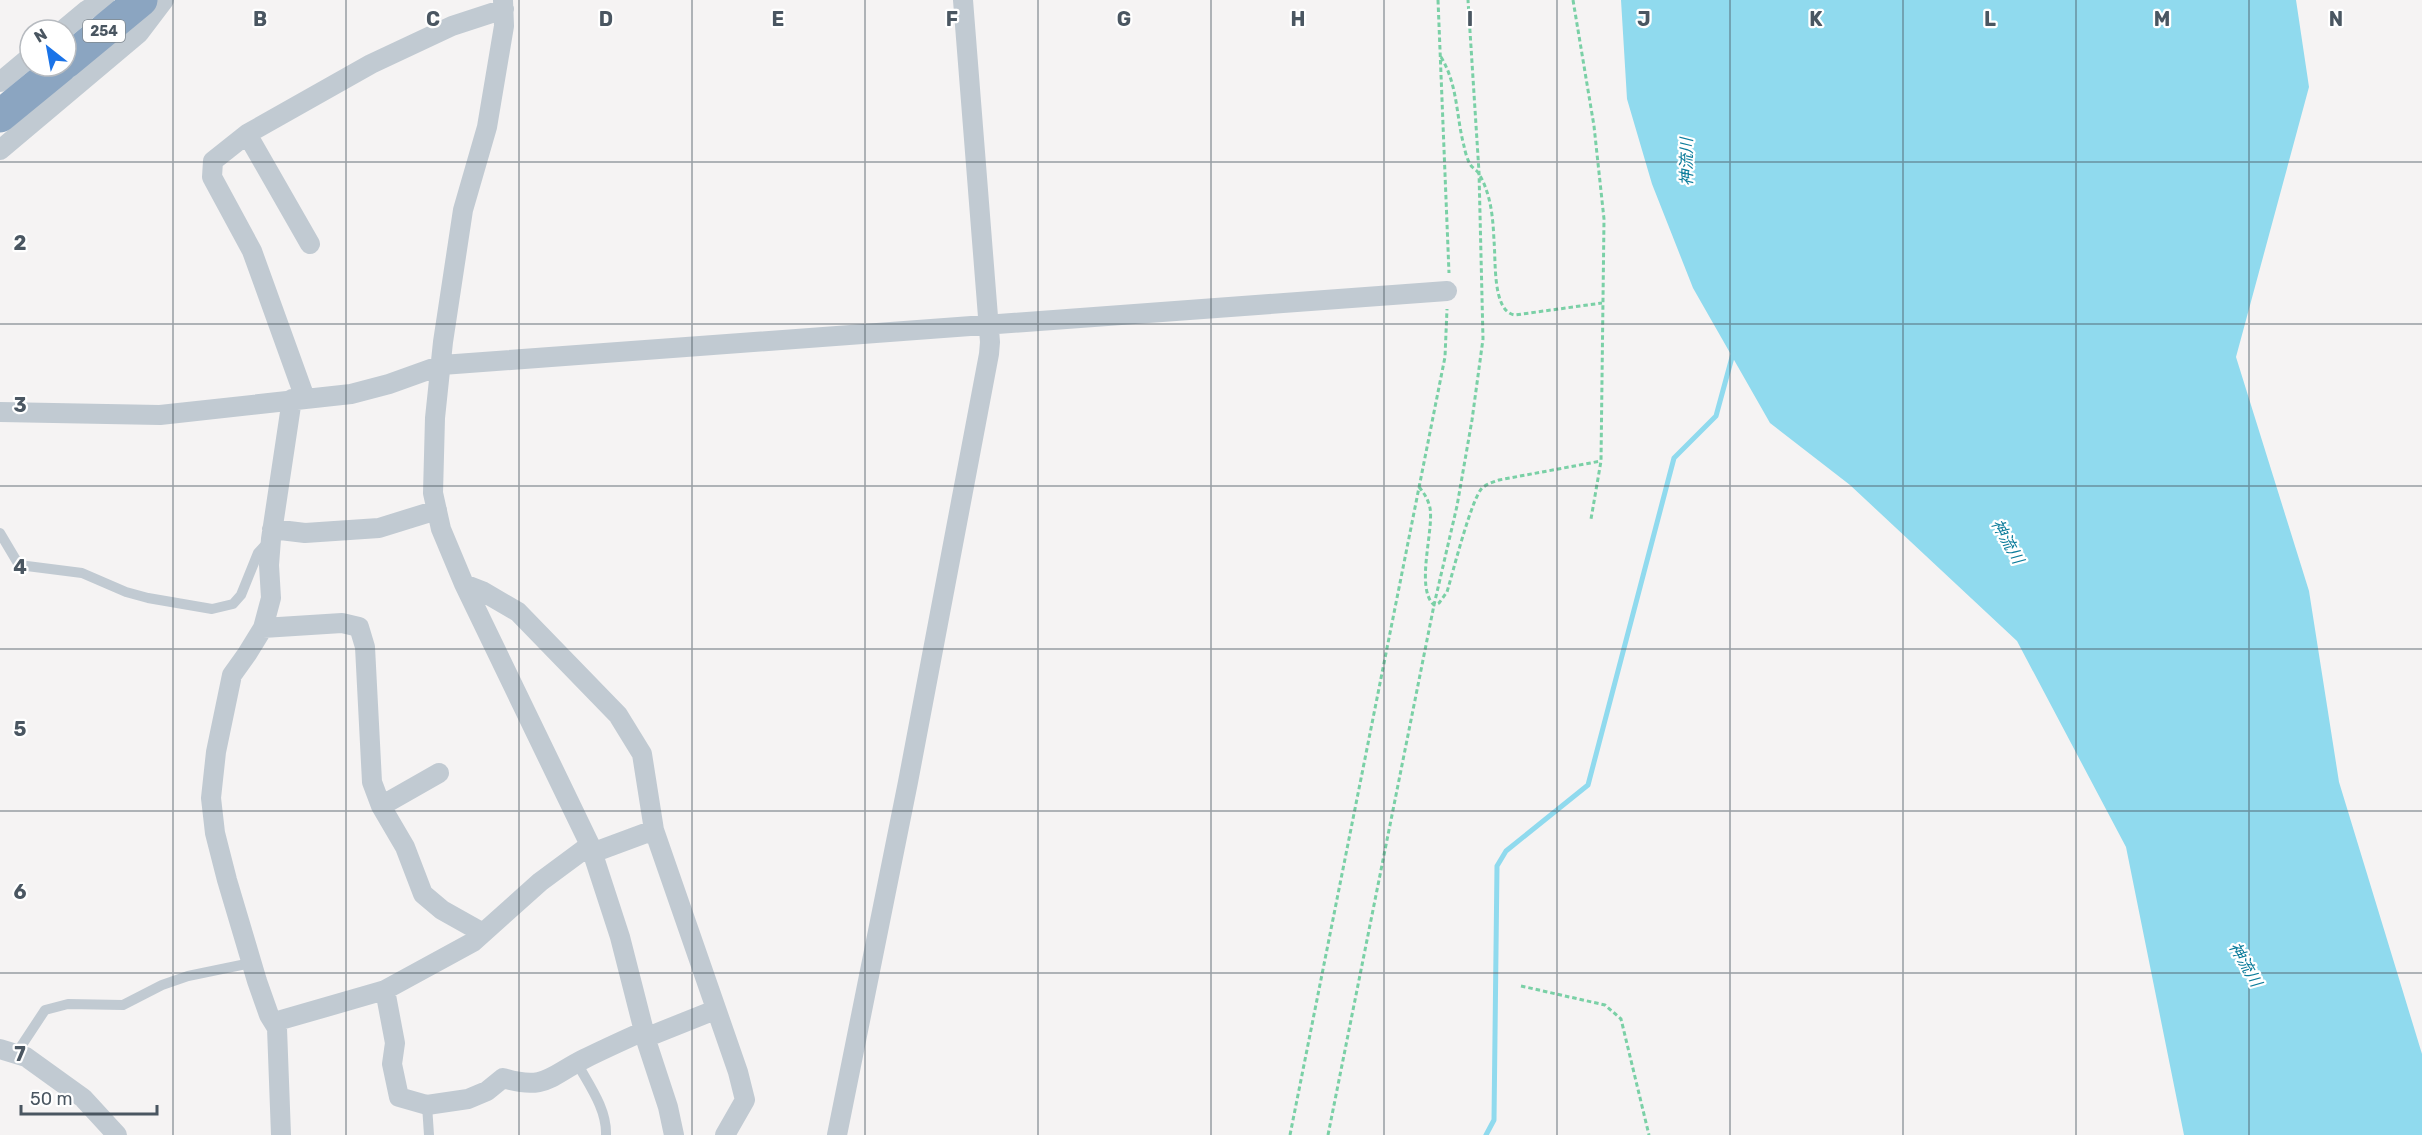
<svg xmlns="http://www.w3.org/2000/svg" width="2422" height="1135" viewBox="0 0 2422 1135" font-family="Rubik,'Noto Sans JP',sans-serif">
	<rect width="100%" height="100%" fill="#f5f3f3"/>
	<path fill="#90daee" d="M1621 0H2296L2309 87 2236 357 2309 591 2339 782 2422 1054V1135H2184L2126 847 2017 641 1850 485 1770 423 1693 288 1652 184 1627 99Z"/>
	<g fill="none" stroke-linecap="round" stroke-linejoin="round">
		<path stroke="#90daee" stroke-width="5" d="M1486 1135 1494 1120 1497 866 1506 851 1588 785 1674 458 1716 416 1734 350"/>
		<path stroke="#7ad0a6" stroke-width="3" stroke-dasharray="4.5 3" stroke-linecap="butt" d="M1438 0 1449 273
			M1573 0 1594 126 1604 219 1601 461 1591 519
			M1441 57C1458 85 1456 116 1464 146 1465 151 1467 159 1470 164 1472 168 1477 170 1479 174 1491 194 1493 218 1494 241 1496 260 1492 312 1515 315L1602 303
			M1419 487C1424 493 1428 499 1430 508 1434 531 1415 588 1434 605L1439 603 1447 592C1453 572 1471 500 1482 488 1487 484 1493 482 1499 480L1601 461
			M1521 986 1605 1005 1621 1019 1649 1135
			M1290 1135 1445 357 1447 309
			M1328 1135 1434 605 1457 506 1472 420 1483 339 1479 172 1468 0"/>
		<path stroke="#c1cad2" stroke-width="10" d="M0 533 19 565 82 573 126 592 148 598 212 609 233 604 241 595 258 553 270 540
			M16 1054 45 1010 68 1004 123 1005 162 985 188 976 251 963
			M577 1063C589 1085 607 1109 606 1135
			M427 1105 429 1135"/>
		<path stroke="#c1cad2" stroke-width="20" d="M503 0 504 26 487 127 463 210 443 342 435 418 433 493 441 529 464 584 590 845 620 937 647 1043 668 1107 674 1135
			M63 30 87 10 104 0
			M0 82 30 57
			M247 134 310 244
			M0 150 139 33 164 0
			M305 398 252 251 212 177 213 161 247 134 371 64 452 26 504 9
			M0 412 160 415 351 394 389 384 442 365 1447 291
			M272 529 305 533 379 528 437 510
			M464 584 482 591 518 612 618 715 642 754 654 830 738 1072 745 1100 725 1135
			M263 628 342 623 359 627 365 647 372 782 381 806 405 847 423 894 442 910 483 933
			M381 806 439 773
			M592 853 654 830
			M385 990 395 1043 392 1064 399 1097 427 1105 468 1099 487 1091 503 1078C545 1091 550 1076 584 1059 604 1049 624 1040 644 1031
			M274 1022 385 990 473 942 540 882 590 845
			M645 1038 715 1010
			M0 1049 26 1057 83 1098 117 1135
			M281 1135 277 1028 269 1015 257 981 227 880 215 833 211 798 216 752 232 675 247 654 263 628 271 598 269 565 271 539 292 399
			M837 1135 908 782 989 354 990 342 963 0"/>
		<path stroke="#8ba5c1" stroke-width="33" d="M66 62 141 0
			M0 116 61 66"/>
	</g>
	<path fill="none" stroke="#4a5661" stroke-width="1.5" stroke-opacity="0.55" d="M173 0V1135M346 0V1135M519 0V1135M692 0V1135M865 0V1135M1038 0V1135M1211 0V1135M1384 0V1135M1557 0V1135M1730 0V1135M1903 0V1135M2076 0V1135M2249 0V1135M0 162H2422M0 324H2422M0 486H2422M0 649H2422M0 811H2422M0 973H2422"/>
	<g text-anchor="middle" stroke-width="4.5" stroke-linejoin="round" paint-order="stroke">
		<rect fill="#fff" stroke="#808990" stroke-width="1.5" x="83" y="20" width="42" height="22" rx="4.5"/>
		<g font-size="14" font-weight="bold" fill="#4a5661">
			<text x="104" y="36">254</text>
		</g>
		<g font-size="16" font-style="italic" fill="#0c7c9b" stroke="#fff">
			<text transform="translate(1686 162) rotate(-90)" y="6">神流川</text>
			<text transform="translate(2008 541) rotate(61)" y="6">神流川</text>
			<text transform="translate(2246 964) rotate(60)" y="6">神流川</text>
		</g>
	</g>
	<g font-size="20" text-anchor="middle" font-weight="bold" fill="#4a5661" stroke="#fff" stroke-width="4.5" stroke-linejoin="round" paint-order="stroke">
		<text x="260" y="26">B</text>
		<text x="433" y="26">C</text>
		<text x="606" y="26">D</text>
		<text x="778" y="26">E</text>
		<text x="952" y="26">F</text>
		<text x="1124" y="26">G</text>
		<text x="1298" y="26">H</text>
		<text x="1470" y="26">I</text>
		<text x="1644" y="26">J</text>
		<text x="1816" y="26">K</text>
		<text x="1990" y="26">L</text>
		<text x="2162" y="26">M</text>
		<text x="2336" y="26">N</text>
		<text x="20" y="250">2</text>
		<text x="20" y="412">3</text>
		<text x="20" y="574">4</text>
		<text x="20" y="736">5</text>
		<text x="20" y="899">6</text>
		<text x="20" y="1061">7</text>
	</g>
	<g transform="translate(48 48) rotate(329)"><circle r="28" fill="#ffffff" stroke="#b7bbc0" stroke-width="1.5"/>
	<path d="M0-4.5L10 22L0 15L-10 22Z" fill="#1a73e8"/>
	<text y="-9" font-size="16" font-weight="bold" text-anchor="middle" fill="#4a5661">N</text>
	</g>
	<path d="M21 1105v9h136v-9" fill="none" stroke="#4a5661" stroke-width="3"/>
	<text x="30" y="1105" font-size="18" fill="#4a5661" stroke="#ffffff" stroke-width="4.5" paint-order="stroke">50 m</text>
</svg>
